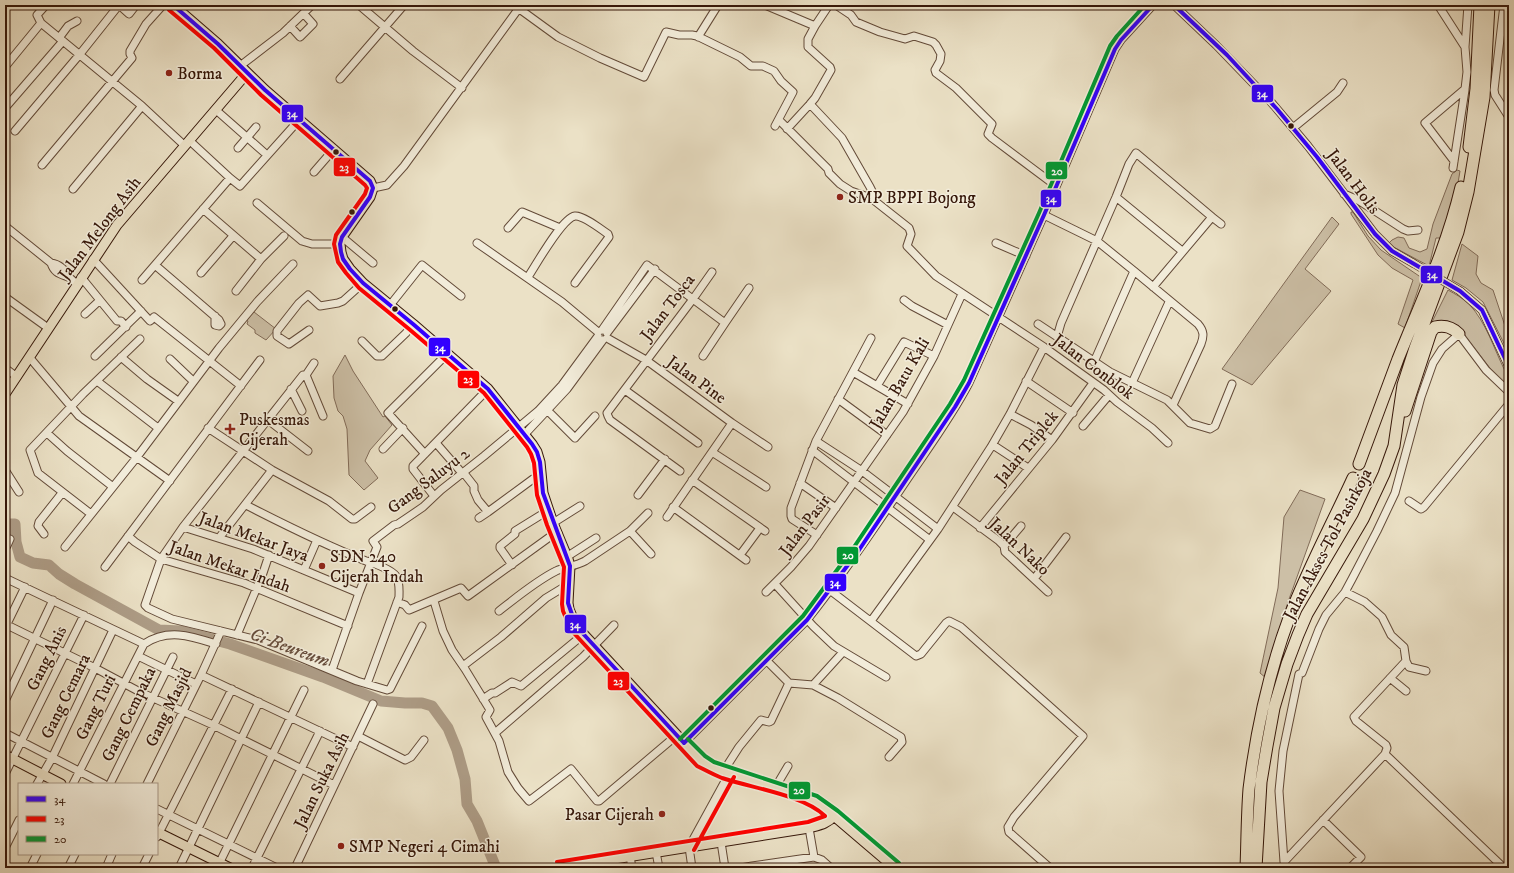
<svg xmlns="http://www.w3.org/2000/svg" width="1514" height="873" viewBox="0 0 1514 873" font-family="'IM FELL DW Pica',serif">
	<rect width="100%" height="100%" fill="#ebe1c6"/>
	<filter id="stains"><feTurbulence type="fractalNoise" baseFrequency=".005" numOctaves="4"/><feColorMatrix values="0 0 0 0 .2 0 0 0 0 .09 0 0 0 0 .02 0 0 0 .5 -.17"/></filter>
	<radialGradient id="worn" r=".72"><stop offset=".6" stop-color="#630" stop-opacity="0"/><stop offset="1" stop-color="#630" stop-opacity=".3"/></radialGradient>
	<path fill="#ccbfa6" stroke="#816b58" d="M1457 170 1460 171 1456 195 1441 238H1436L1429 266 1388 244 1392 240 1398 237 1404 238 1409 248 1420 252 1427 249 1433 224 1452 174Z
		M1351 212H1353L1368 236 1381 250 1422 278 1405 328 1398 324 1413 280 1392 268 1378 255 1351 214Z
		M1332 217 1339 224 1305 269 1331 291 1252 385 1222 369Z
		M1462 244 1478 256 1476 274 1481 283 1493 290 1509 338V353L1483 302 1466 288 1452 280Z
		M1448 290C1455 294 1463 298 1469 304 1486 322 1494 349 1505 371L1509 375V387L1496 376 1459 328 1446 321 1432 322Z
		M254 312 276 329 266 340 255 333V330L247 324 248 321 246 320Z
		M345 355 353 371 383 417 385 416 392 425 370 450 365 461 378 478 364 490 349 475 347 429 343 416 338 411 334 398 333 376Z
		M1300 490 1325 499 1288 602 1266 678 1260 673 1278 588 1284 517Z"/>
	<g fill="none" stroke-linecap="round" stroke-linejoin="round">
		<path stroke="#ad9c86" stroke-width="11" d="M5 524H15L16 542 20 557 33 563 49 565 59 574 75 584 159 630 181 631 230 644 323 677 381 701 405 703H422L432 706 448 728 457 750 465 779 467 804 477 821 496 868"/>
		<g stroke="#634a38" stroke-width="9">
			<path id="minor" d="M119 5 129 14 136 5
				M359 5 413 51 462 88
				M514 5 558 37 600 58 644 77 666 32 679 35H692L697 36 740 57 751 66H763L774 71 781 81 793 92 775 126
				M765 5 815 26 808 39V47L830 67 831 70 815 98 810 104
				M836 5 851 15 856 22 880 32 905 39 914 36 933 42 936 45 941 54 940 61 935 70 936 73 956 88 992 124 988 134 992 138 1056 186
				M1174 5 1216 45 1271 102 1308 146 1375 234 1392 251 1413 263
				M1438 5 1465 47 1467 72 1465 89 1425 123 1454 161
				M1504 5 1494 90 1495 95 1509 117
				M41 23 37 15 46 5
				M290 26 300 37 313 24 304 14
				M815 26 829 5
				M698 37 718 5
				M59 38 68 26 77 21
				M1465 47 1468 5
				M240 66 283 33 312 5
				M5 67 41 23 142 106 185 146
				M340 79 404 5
				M5 108 63 41
				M216 110 267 155
				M779 120 828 169 829 173 840 184 851 191 871 198 909 228 911 234 907 246 936 276 1044 347 1104 390 1117 402 1152 428 1168 443
				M1293 128 1337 92 1343 83
				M787 129 810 104 842 138 870 187 872 191 871 198
				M15 131 80 54 119 5
				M190 141 230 178 240 186 299 120
				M238 148 256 127
				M42 165 132 58 130 54V51L146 24 163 5
				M1453 168 1465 90
				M314 172 334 149
				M373 188 387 185 404 166 519 8
				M73 189 142 106
				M1344 194 1358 200 1403 229 1408 231 1418 230
				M1116 197 1182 251
				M257 203 302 241 312 244H340
				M203 209 261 259
				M1044 215 1097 241 1134 271 1094 362
				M1212 217 1221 224
				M5 226 51 263C59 264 66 270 68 277
				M508 228 522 212 560 228
				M342 237 373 263
				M477 243 562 302 598 332
				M996 243 1026 256
				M93 259 150 321 154 317 241 386
				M51 263C54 273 60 274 68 277 71 278 74 282 77 284
				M155 265 219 320 221 324 219 326 215 325V316
				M1134 271 1198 324C1204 331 1204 336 1201 344L1173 405
				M201 273 233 236
				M81 277 117 321H121L126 327
				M528 277C536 265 562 218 575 216 583 215 602 230 608 234L609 237 575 283
				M142 280 230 178
				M236 291 261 259 284 236
				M1460 291 1482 310 1509 367
				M5 297 48 328
				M904 300 912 306 948 325
				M391 304 422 265 461 296
				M85 314 99 301
				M1038 324 1110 372 1167 400 1190 423 1210 429 1215 426 1232 384
				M309 330 289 344 277 336V331L299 303 308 295 320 306 338 303 343 301 363 283
				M602 330 647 265 725 323 749 288
				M607 333 655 269
				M1057 337 1061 323 1116 197 1129 164 1136 153 1212 217 1153 287
				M607 338 646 360 732 423 768 447
				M362 341 377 356H382L406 333 413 324
				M95 356 141 311
				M703 356 725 323
				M121 357 147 379 178 401
				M30 358 79 416 170 481
				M170 359 193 381
				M5 368 17 377
				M853 372 908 404
				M306 375 314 363
				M5 379 12 384
				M97 381 158 428
				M1026 381 1073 413
				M1132 383 1169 302
				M877 386 904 342 934 356
				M291 389 302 411
				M625 390 698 443
				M838 399 887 435
				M545 408 575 438 595 416
				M1010 414 1031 425 1052 440
				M323 416 306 375H303L183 527 161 559 145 605 148 608 172 619 258 640 357 681 387 690 390 689 422 626
				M268 420 308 451
				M1083 426 1109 395
				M208 428 272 470 329 501 352 519H355L371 507
				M47 433 67 451 113 487
				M525 434 567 389 603 340
				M816 441 862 471 938 529
				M436 443 462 473
				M993 445 1028 468
				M383 449 403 428
				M812 450 930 540
				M712 452 766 487
				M425 454 388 413 448 353
				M5 470 19 492
				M680 471 610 420 608 416 607 413 693 299 712 272
				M463 472 474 486V491L478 500 488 512 533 479 542 478
				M692 480 765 531
				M800 483 836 508
				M638 495 665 459
				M434 496 413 469V466L488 389
				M1409 501 1421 509 1424 507 1509 404
				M246 505C285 525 325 545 366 561 374 563 392 570 396 576 400 582 399 590 399 597L367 684
				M673 507 746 560
				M953 507 999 541 1004 546 1005 552 1048 592
				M91 514 38 473 30 450 83 394 140 339
				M667 517 732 423
				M479 518 488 512
				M553 523 580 506
				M183 527 253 549 359 593
				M980 528 1052 440 1093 383
				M630 531 648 513
				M44 534 38 526 39 522 62 493
				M817 535 792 519 791 516V508L816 441 871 338
				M128 536 135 542 161 559 244 583 348 626
				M219 538 272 470
				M1004 546 1021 526
				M65 547 137 457 219 348 257 302 293 264
				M5 550 10 539
				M740 555 760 528
				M568 556 596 538
				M512 565 500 548V546L515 534V531L549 510
				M105 567 260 360
				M304 570 317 540
				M5 578 144 644
				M1034 579 1066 537
				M775 584 813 626 834 646 886 677
				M831 591 916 656 921 654 946 623 949 621 961 627 1083 736 1014 817 1008 827 1009 832 1050 868
				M766 592 791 567 809 546 903 412 934 356 962 294
				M1345 592 1365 602 1382 617 1391 635 1404 647 1406 661 1409 667 1426 671
				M434 601 443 631 452 650 465 669 490 710 486 717 499 741 508 772 518 788 529 801 571 769 597 801H599L677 735
				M397 602 405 605 409 610 461 588 468 596 551 536 558 533
				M499 611C517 597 536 581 556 571 565 567 576 566 585 561L630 531 651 554
				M871 621 938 529 991 447 1010 414 1044 347
				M5 624 95 668 140 692 213 725 334 785
				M5 628 25 587
				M237 635 263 573 269 555
				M144 644C168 628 191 636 216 644
				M138 656 196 684
				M766 660 789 683 813 685 838 698 901 737 902 742 889 757
				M463 666 501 637 546 598 569 584
				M332 670 359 593 377 547 373 541 394 525 398 524 423 507 441 490 484 456 538 411 562 385 598 336
				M201 675 353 747
				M1390 678 1406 691
				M813 685 843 652
				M483 699 492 693H495L512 682 521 686 584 634
				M5 701 53 600
				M5 733 104 784
				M495 733 583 657 614 625
				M358 736 405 760 411 757 424 740
				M684 743 807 620C843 575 876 526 908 478 929 447 952 416 969 383L1044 215 1115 49 1121 40 1153 5
				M1385 754 1387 748 1386 745 1356 721 1354 717 1406 661
				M723 772 739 747 761 720 769 722 771 721 789 683
				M5 774 84 615
				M37 784 52 758 113 630
				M73 784 144 644
				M110 784 173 657
				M147 784 201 675 221 631
				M775 788 788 766
				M157 809 277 868
				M1323 820 1361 857 1350 868
				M157 837 232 689
				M721 842 725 868
				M5 848 19 820
				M656 852 659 868
				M630 856 632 868
				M814 857 822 860 831 868
				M30 868 37 854
				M68 868 75 854
				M106 868 112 854
				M142 868 149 854
				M179 868 259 702
				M217 868 304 690
				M252 868 320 731
				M295 868 373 704
				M692 868 689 847 729 774
				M741 868 752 866
				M752 868V866L814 857 809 828
				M1504 868 1385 754 1284 862 1279 791 1283 751 1299 674 1302 673 1319 629 1326 615 1345 592 1352 579 1377 531 1395 493 1421 397 1433 363 1442 349 1459 334 1486 370 1509 392"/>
		</g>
		<g stroke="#361709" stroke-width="11">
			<path id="major" d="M173 5 218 44 265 90 370 181 373 188 370 197 342 237 340 244 341 252 343 259 350 269 363 283 413 324 488 389 532 444 537 452 540 462 543 493 553 523 568 559 570 566 568 603 569 609 576 626 701 761 723 772 814 801 834 816 895 868
				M5 394 117 225 247 73
				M5 755 61 784
				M157 832 230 868
				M558 868 809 828C820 825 827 824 834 816"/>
		</g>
		<g stroke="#361709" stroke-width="13">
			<path id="highway" d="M1469 147 1476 89 1480 5
				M1405 411 1431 332 1435 327C1445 325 1452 327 1459 334
				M1359 464C1372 429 1385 394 1398 359 1421 302 1447 247 1461 187
				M1246 868C1247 842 1247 815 1249 789 1256 732 1269 672 1289 618 1307 570 1332 524 1353 478
				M1256 868 1261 782 1267 746 1274 708 1287 664 1298 635 1307 614 1363 519 1384 474 1394 446 1403 385 1415 348 1458 232 1468 192 1484 97 1489 5"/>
		</g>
		<use href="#minor" stroke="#f2ecda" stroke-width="7"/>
		<use href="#major" stroke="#ebe1c6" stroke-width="9"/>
		<use href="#highway" stroke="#ebe1c6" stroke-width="11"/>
		<g stroke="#634a38" stroke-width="9" stroke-linecap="butt">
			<path id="minor-bridge" d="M1413 263 1460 291"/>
		</g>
		<use href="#minor-bridge" stroke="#f2ecda" stroke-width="7"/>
		<g stroke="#f2ecda" stroke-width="7">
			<path id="bus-1" d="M173 5 218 44 265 90 370 181 373 188 370 197 342 237 340 244 341 252 343 259 350 269 363 283 413 324 488 389 532 444 537 452 540 462 543 493 570 566 568 603 576 626 684 743
				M1174 5 1227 55 1277 109 1317 157 1375 234 1392 251 1460 291 1482 310 1509 367
				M684 743 807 620 859 550 955 407 969 383 1044 215 1115 49 1121 40 1153 5"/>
		</g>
		<g stroke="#f2ecda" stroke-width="7">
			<path id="bus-2" d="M169 10 214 48 261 95 365 185 367 188 365 194 336 235 334 244 338 262 346 273 359 288 409 329 484 393 527 447 531 454 534 463 537 495 547 525 564 567 562 604 563 611 571 630 697 766C705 770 714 775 722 778 752 788 803 795 825 816L808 822 557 862
				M694 850 734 777"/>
		</g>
		<g stroke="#f2ecda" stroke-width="7">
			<path id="bus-3" d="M680 739 803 616 854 547 950 404 964 380 1039 213 1110 46 1117 36 1145 5
				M688 739 705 756 714 762 817 796 838 811 899 863"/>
		</g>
		<use href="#bus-1" stroke="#30f" stroke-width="4"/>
		<use href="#bus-2" stroke="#f00" stroke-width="4"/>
		<use href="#bus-3" stroke="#093" stroke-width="4"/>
	</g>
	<g fill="#8f2418" stroke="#f2ecda" stroke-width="1.5">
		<circle cx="169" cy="73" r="4"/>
		<circle cx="840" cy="197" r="4"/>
		<path d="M228 423h4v4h4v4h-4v4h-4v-4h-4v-4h4z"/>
		<circle cx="322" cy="566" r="4"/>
		<circle cx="662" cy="814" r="4"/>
		<circle cx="341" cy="846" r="4"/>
	</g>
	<g fill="#361709" stroke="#f2ecda" stroke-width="1.5">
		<circle cx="1291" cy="126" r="3.5"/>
		<circle cx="336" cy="152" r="3.5"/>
		<circle cx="352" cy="212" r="3.5"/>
		<circle cx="395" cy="309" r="3.5"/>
		<circle cx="711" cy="708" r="3.5"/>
	</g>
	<g text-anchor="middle" stroke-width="3" stroke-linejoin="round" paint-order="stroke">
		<g font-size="17" fill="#361709" stroke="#f2ecda" text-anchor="start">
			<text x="177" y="79">Borma</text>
			<text x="848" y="203">SMP BPPI Bojong</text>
			<text x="239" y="425">Puskesmas<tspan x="239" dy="20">Cijerah</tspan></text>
			<text x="330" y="562">SDN 240<tspan x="330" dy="20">Cijerah Indah</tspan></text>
			<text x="654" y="820" text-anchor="end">Pasar Cijerah</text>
			<text x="349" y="852">SMP Negeri 4 Cimahi</text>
		</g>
		<g font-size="17" fill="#361709" stroke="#f2ecda">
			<text transform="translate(1354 181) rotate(53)" y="6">Jalan Holis</text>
			<text transform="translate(99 228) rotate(-53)" y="6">Jalan Melong Asih</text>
			<text transform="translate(667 307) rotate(-53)" y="6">Jalan Tosca</text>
			<text transform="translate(1094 366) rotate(37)" y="6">Jalan Conblok</text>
			<text transform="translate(697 379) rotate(36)" y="6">Jalan Pine</text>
			<text transform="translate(899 383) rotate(-60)" y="6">Jalan Batu Kali</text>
			<text transform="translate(1026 447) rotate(-51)" y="6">Jalan Triplek</text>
			<text transform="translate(428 480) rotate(-37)" y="6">Gang Saluyu 2</text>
			<text transform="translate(804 525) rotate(-53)" y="6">Jalan Pasir</text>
			<text transform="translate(254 536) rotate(20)" y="6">Jalan Mekar Jaya</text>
			<text transform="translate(1327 544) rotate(-62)" y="6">Jalan Akses Tol Pasirkoja</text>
			<text transform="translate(1020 546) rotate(43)" y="6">Jalan Nako</text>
			<text transform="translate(230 566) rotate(19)" y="6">Jalan Mekar Indah</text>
			<text transform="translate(46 658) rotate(-64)" y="6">Gang Anis</text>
			<text transform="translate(65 696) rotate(-64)" y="6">Gang Cemara</text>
			<text transform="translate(95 707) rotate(-64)" y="6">Gang Turi</text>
			<text transform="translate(168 707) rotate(-64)" y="6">Gang Masjid</text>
			<text transform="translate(128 714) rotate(-64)" y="6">Gang Cempaka</text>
			<text transform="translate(321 780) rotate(-64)" y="6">Jalan Suka Asih</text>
		</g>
		<g font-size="18" font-style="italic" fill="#664c3b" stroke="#f2ecda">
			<text transform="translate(290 647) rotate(20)" y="6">Ci Beureum</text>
		</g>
	</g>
	<g stroke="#f2ecda" stroke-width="1.5">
		<rect x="1251" y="84" width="23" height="19" rx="4" fill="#30f"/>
		<rect x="281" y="104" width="23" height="19" rx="4" fill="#30f"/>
		<rect x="333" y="157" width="23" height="20" rx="4" fill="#f00"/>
		<rect x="1045" y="161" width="23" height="19" rx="4" fill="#093"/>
		<rect x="1040" y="189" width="22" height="19" rx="4" fill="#30f"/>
		<rect x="1420" y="265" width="23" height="19" rx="4" fill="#30f"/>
		<rect x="428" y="337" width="23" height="20" rx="4" fill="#30f"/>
		<rect x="457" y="370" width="23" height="19" rx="4" fill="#f00"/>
		<rect x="836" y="546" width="23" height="19" rx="4" fill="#093"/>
		<rect x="824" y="573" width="23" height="19" rx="4" fill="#30f"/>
		<rect x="564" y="614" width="23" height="20" rx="4" fill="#30f"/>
		<rect x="607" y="671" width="23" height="20" rx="4" fill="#f00"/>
		<rect x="788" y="781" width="23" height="19" rx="4" fill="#093"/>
	</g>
	<g font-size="11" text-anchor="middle" font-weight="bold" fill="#fff">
		<text x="1262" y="97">34</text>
		<text x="292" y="117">34</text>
		<text x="344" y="171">23</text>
		<text x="1057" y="175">20</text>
		<text x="1051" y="202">34</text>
		<text x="1432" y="278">34</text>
		<text x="440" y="351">34</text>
		<text x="468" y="383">23</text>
		<text x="848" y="559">20</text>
		<text x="835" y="586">34</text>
		<text x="575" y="628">34</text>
		<text x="618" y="685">23</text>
		<text x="799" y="794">20</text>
	</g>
	<rect width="1514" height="873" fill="none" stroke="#ebe1c6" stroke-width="20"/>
	<rect x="6" y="6" width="1502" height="861" fill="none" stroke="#361709" stroke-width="2"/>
	<rect x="10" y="10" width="1494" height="853" fill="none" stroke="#361709"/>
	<rect x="18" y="783" width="140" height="72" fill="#f2ecda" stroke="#a79786"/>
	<rect x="26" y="796" width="20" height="6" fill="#3300ff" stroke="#a79786"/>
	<text x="54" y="803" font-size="12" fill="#361709">34</text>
	<rect x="26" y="816" width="20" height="6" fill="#ff0000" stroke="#a79786"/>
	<text x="54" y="823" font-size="12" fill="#361709">23</text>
	<rect x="26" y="836" width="20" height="6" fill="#009933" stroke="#a79786"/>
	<text x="54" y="843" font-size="12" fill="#361709">20</text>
	<rect width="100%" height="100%" filter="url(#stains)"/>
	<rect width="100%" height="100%" fill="url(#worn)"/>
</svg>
